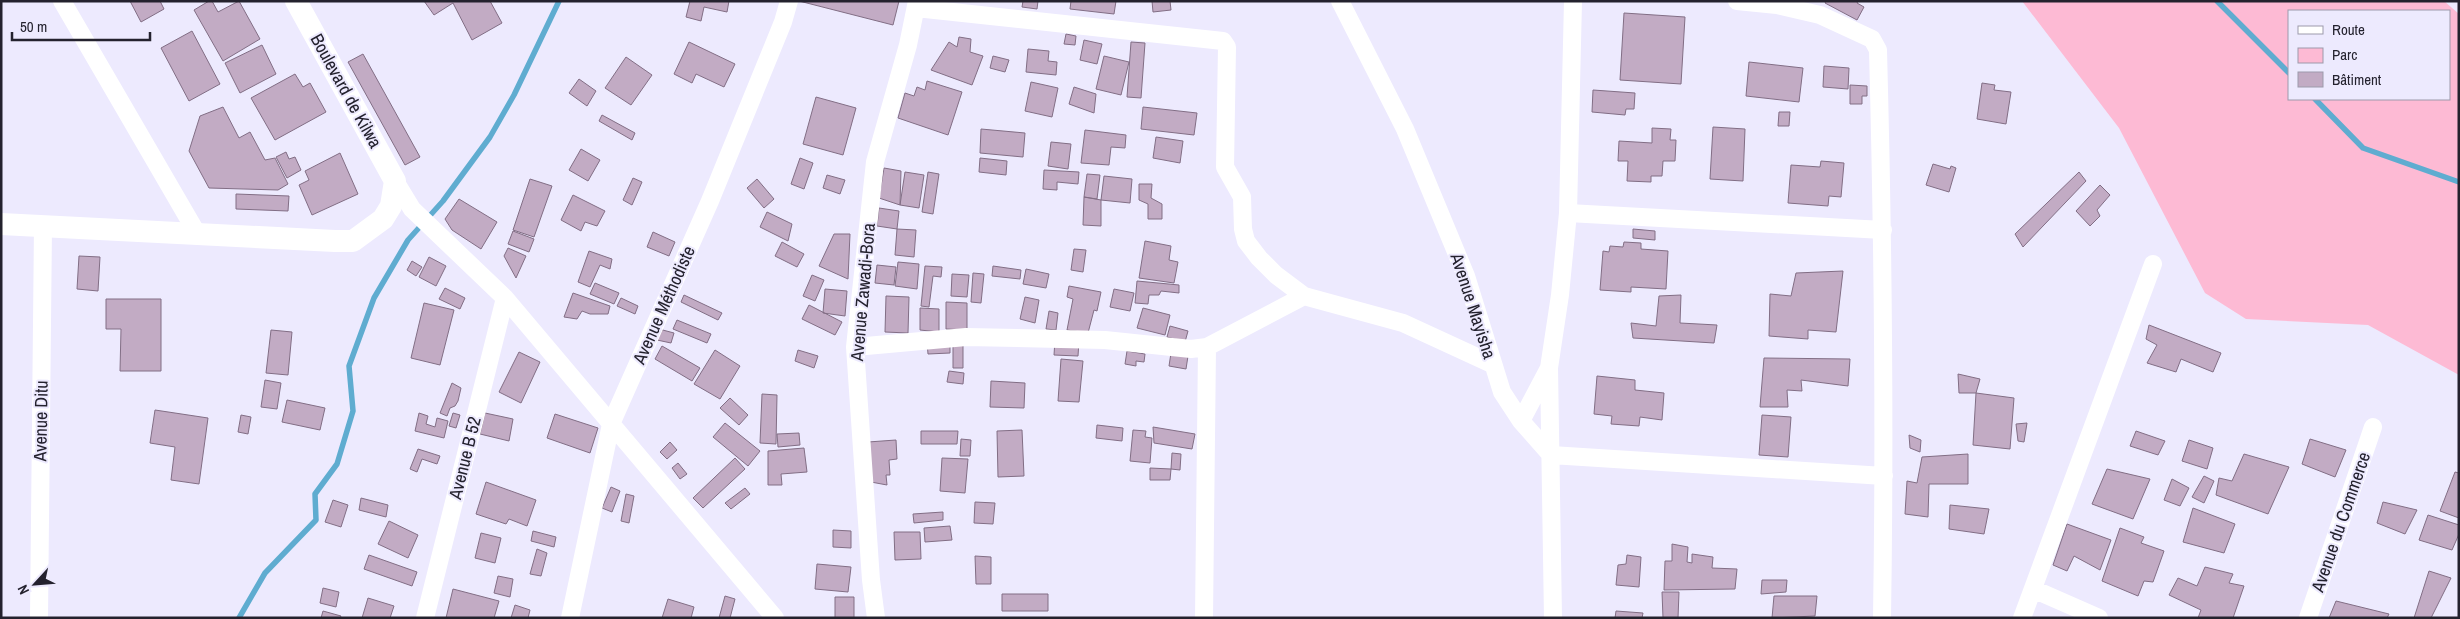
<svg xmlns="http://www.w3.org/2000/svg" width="2460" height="619" viewBox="0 0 2460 619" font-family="'Archivo Narrow',sans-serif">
	<rect width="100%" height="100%" fill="#edeafe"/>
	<path fill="#fdbad4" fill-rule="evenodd" d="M2022 1H2444L2459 14V375L2368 325 2246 319 2205 293 2119 128ZM2289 11H2449V99H2289Z"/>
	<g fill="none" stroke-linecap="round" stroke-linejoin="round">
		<path stroke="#5facd0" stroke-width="5.5" d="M2217 1 2289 73
			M2315 99 2363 148 2459 182
			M239 618 265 573 316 520 315 494 337 464 353 411 349 366 374 298 408 240 443 201 490 137 514 95 559 1"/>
	</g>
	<path fill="#c2abc4" stroke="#826e85" d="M130 1H160L164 9 141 22Z
		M209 1H212L218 12 239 1 260 39 223 61 194 10Z
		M424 1H490L502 23 472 40 453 3 434 15Z
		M690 1H729L727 12 704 7 701 21 686 17Z
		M799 1H899L893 25Z
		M1023 1H1038L1037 9 1022 7Z
		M1071 1H1116L1114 14 1070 9Z
		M1152 1H1170L1171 10 1153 12Z
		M1826 1H1858L1857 3 1864 7 1857 20 1825 3Z
		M1624 13 1685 17 1681 84 1620 80Z
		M192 31 220 84 189 101 161 48Z
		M1066 34 1076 36 1075 45 1064 44Z
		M959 37 971 39 970 52 983 56 972 85 931 70 949 42 957 47Z
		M1084 40 1102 44 1097 64 1080 60Z
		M689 42 735 64 724 87 696 74 692 83 674 74Z
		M1131 42 1145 43 1141 98 1127 97Z
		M262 45 276 74 240 93 225 63Z
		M1028 49 1049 51 1048 61 1057 62 1056 75 1026 72Z
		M363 54 420 157 405 165 348 62Z
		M993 56 1009 60 1005 72 990 68Z
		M1104 56 1129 62 1121 95 1096 89Z
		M626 57 652 75 631 105 605 88Z
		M1749 62 1803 68 1799 102 1746 96Z
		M1824 66 1849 68 1848 89 1823 87Z
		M295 74 303 87 310 83 326 112 275 140 251 98Z
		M579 79 596 91 587 106 569 93Z
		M927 81 962 92 948 135 898 118 905 93 914 96 917 87 925 90Z
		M1031 82 1058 88 1052 117 1025 111Z
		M1982 83 1995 85 1994 90 2011 92 2006 124 1977 119Z
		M1850 85 1867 86V96H1862V104H1850Z
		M1074 87 1096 94 1094 113 1069 104Z
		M1593 90 1635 93 1634 109H1626L1625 115 1592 112Z
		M816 97 856 108 843 155 803 144Z
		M223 107 239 138 250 132 265 160 275 158 288 184 278 190 209 188 189 151 200 116Z
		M1143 107 1197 113 1194 135 1141 129Z
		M1779 112H1790L1789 126H1778Z
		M602 115 635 133 632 140 599 121Z
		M1713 127 1745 129 1743 181 1710 179Z
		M1652 128 1671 129 1670 140H1676L1675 161H1663L1662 176H1651V182L1627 181 1628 161H1618L1619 141 1652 143Z
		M981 129 1025 133 1023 157 980 153Z
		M1085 130 1126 135 1125 148 1111 147 1109 165 1081 163Z
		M1156 137 1183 141 1180 163 1153 158Z
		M1051 142 1071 144 1068 169 1048 166Z
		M581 149 600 160 588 181 569 170Z
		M286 152 289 159 295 157 301 170 287 178 276 157Z
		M340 153 358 194 312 215 299 185 309 180 305 171Z
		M800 158 813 163 804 189 791 184Z
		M980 158 1007 161 1006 175 979 172Z
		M1821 161 1844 163 1841 197 1829 196 1828 206 1788 203 1791 165 1820 167Z
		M1933 164 1950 169 1951 166 1956 168 1949 192 1926 185Z
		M884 168 901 171 900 205 879 198Z
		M1044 170 1079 172 1078 184 1057 182V190L1043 189Z
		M905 172 924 175 919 208 900 205Z
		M928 172 939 174 933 214 922 212Z
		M2079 172 2086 181 2023 247 2015 234Z
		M1087 174 1100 175 1097 199 1084 197Z
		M827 175 845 180 840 194 823 188Z
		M1104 176 1132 179 1130 203 1101 200Z
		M633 178 642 182 632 205 623 200Z
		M530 179 552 186 534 237 513 230Z
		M757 179 774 199 764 208 747 188Z
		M1139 184H1152L1151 198 1162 204V219H1148V204L1139 200Z
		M2100 185 2110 195 2097 210 2100 216 2090 226 2076 211Z
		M236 194 289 196 288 211 236 209Z
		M573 195 605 211 597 226 585 222 581 231 561 220Z
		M1084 197 1101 200V226L1083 225Z
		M459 199 497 222 481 249 452 230 445 219Z
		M879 208 899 211 897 229 877 226Z
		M767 212 792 224 788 241 760 227Z
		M897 229 916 230 914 257 895 255Z
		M1633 229 1655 231V240L1633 238Z
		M513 231 534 239 529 252 508 244Z
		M653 232 675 242 669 256 647 247Z
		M834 234H850L848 279 819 266Z
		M1145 241 1171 246 1169 260 1178 262 1174 283 1139 278Z
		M782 242 804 254 797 267 775 256Z
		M1624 242 1641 243V249L1668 251 1666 289 1631 287V292L1600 290 1603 251 1609 252 1610 246 1623 247Z
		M508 248 526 256 516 278 504 256Z
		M1074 249 1086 250 1083 272 1071 270Z
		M589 251 612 259 610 269 600 265 590 287 578 282Z
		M79 256 100 257 98 291 77 289Z
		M429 257 446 266 436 286 419 277Z
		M412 261 422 267 416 276 407 270Z
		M898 262 919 264 917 289 895 286Z
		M877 265 896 267 894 285 875 283Z
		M925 266 942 267 941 277 933 276 929 307 921 306Z
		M993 266 1021 270 1020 279 992 276Z
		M1026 269 1049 274 1046 288 1023 284Z
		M1843 271 1836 332 1808 330V339L1769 336 1770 294 1791 296 1796 273Z
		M973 273 984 274 981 303 971 302Z
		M952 274 969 275 967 297 951 296Z
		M812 275 824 280 815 301 803 296Z
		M1137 281 1179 285V293L1161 291 1159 295H1149L1148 304 1135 303Z
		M595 283 619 293 614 304 590 294Z
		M1069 286 1101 292 1097 311 1094 310 1088 333 1067 330 1073 299 1067 297Z
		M445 288 465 298 460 309 439 299Z
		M825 289 847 291 845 316 823 313Z
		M1114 289 1134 293 1130 311 1110 307Z
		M573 293 610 306 608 314H590L582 311 577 319 564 317Z
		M684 295 722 313 718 320 681 302Z
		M1681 295 1680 323 1717 325 1714 343 1633 338 1631 323 1656 326 1659 296Z
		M886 296 909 297 908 333 885 332Z
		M1025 297 1039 300 1035 323 1020 319Z
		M621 298 638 306 635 314 617 306Z
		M106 299H161V371H120L121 329H106Z
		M946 302 967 303V330L946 329Z
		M424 303 454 310 440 365 411 358Z
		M809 305 842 322 835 335 802 319Z
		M920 308 939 309V332L920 330Z
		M1143 308 1170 315 1165 335 1137 328Z
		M1049 311 1058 313 1056 330 1046 329Z
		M677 320 711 334 707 343 673 329Z
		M2149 325 2221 353 2213 372 2181 359 2176 372 2147 363 2157 345 2146 339Z
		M1170 326 1188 331 1185 342 1167 337Z
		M659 329 674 333 671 343 657 340Z
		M271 330 292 332 288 375 266 373Z
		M953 339H963V368H953Z
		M1055 340 1079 341 1078 356 1054 355Z
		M950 341V353L928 354 927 342Z
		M662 346 700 368 692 381 655 359Z
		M715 350 740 366 720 399 694 384Z
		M798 350 818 356 814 368 795 361Z
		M1127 351 1145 354 1144 362 1136 361V366L1125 364Z
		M519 352 540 362 521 403 499 392Z
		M1171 353 1188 356 1186 369 1169 366Z
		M1764 358 1850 359 1848 386 1801 380 1802 391 1787 390 1788 407H1760Z
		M1061 359 1083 361 1079 402 1058 401Z
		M949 371 964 373 963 384 947 382Z
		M1958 374 1980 379 1976 393H1959Z
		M1597 376 1635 380V390L1664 393 1662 420 1640 417 1639 426 1611 424 1612 416 1594 414Z
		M265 380 281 383 277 409 261 407Z
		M991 381 1025 383 1024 408 990 407Z
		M452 383 461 388 458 401 455 406 450 408 447 416 440 413Z
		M1976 393 2014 398 2010 449 1973 445Z
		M762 394 777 395 776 444 760 443Z
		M730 398 748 415 739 425 720 408Z
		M287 400 325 408 320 430 282 422Z
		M155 410 208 418 199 484 171 480 175 447 150 443Z
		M419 413 428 416 426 424 435 427 437 418 448 421 444 438 415 431Z
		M453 413 460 415 456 428 449 426Z
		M485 413 513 419 509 441 480 434Z
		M555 414 598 428 590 453 547 438Z
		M241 415 251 417 248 434 238 432Z
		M1762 415 1791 417 1788 457 1759 455Z
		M725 423 760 451 748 466 713 437Z
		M2027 423 2024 442 2018 441 2016 424Z
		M1097 425 1123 428 1122 441 1096 438Z
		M1153 427 1195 434 1192 449 1154 443Z
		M1022 430 1024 476 998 477 997 431Z
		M1133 430 1146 431 1145 437 1152 438 1150 463 1130 461Z
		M921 431H958L957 444H921Z
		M2136 431 2165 441 2158 455 2130 446Z
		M799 433 800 445 778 447 777 434Z
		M1909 435 1921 440 1920 452 1910 448Z
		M961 439 971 440 970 456H960Z
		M2310 439 2346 450 2335 477 2302 464Z
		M896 440 897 459 889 460 890 475H886L887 485 871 482 868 442Z
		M2189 440 2213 448 2207 469 2182 461Z
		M670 442 677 450 667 459 660 452Z
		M804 448 807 472 781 474 782 485H768V451Z
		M418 449 440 456 437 464 422 459 417 472 410 469Z
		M1172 453 1181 454 1180 470 1171 469Z
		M1968 454V484H1929L1928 517 1905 514 1907 481 1917 483 1922 457Z
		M2244 454 2289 467 2268 514 2216 495 2219 478 2232 481Z
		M735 458 745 469 703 508 693 498Z
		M942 458 968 459 965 493 940 491Z
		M678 463 687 474 680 479 672 468Z
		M1150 468 1171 469 1170 480H1150Z
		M2107 469 2150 479 2133 519 2092 504Z
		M2455 472 2459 473V518L2440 511Z
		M2204 476 2214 481 2204 503 2192 497Z
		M2172 479 2189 488 2180 506 2164 500Z
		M486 482 536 500 527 526 509 519 506 524 476 514Z
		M611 487 620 491 612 512 602 508Z
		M745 488 750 494 731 509 725 503Z
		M626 494 634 496 629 523 621 521Z
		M361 498 388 505 386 517 359 510Z
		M333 500 348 505 341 527 325 522Z
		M975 502 995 503 993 524 974 523Z
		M2383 502 2417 510 2405 534 2377 523Z
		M1950 505 1989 509 1984 534 1949 529Z
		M2193 508 2235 524 2224 553 2183 542Z
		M943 512V520L914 523 913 514Z
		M2428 515 2459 525V534L2452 550 2419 540Z
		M389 521 418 535 408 558 378 544Z
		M2067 524 2111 540 2100 570 2074 556 2067 571 2053 565Z
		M950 526 952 540 925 542 924 528Z
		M2120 528 2144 537 2141 543 2164 551 2153 582 2144 581 2138 596 2102 581Z
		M833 530 851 531V548L833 547Z
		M533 531 556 537 554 547 531 541Z
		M894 532H920L921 559 895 560Z
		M481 533 501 538 495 563 475 558Z
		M1672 544 1688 547 1687 562 1692 563V554L1713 557 1712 568 1737 569 1735 589 1664 590 1665 561H1672Z
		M537 549 547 553 541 576 530 574Z
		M369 555 417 572 412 586 364 569Z
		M1627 555 1641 557 1639 587 1616 585 1618 565 1626 564Z
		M975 556 991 557V584H976Z
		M817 564 851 567 848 592 815 589Z
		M2205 567 2233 574 2229 583 2244 586 2233 618H2198L2201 610 2169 595 2178 578 2197 586Z
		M2429 571 2451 578 2431 618H2414Z
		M498 576 513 579 510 597 494 593Z
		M1762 580H1787L1786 592 1761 594Z
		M323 588 339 592 336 607 320 603Z
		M453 589 499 601 494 618H446Z
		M1662 592H1679L1678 618H1663Z
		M1002 594H1048V611H1002Z
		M725 596 735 599 730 618H719Z
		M1774 596H1817L1815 616 1772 618Z
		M835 597H854V618H835Z
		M368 598 394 606 390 618H362Z
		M668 599 694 607 691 618H662Z
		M2336 601 2389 614 2387 618H2329Z
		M515 605 530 610 528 618H511Z
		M323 611 341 616 340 618H321Z
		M1616 611 1643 613 1642 618H1615Z"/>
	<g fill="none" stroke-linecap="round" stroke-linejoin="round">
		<path stroke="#fff" stroke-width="18" d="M62 1 198 235
			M1340 1 1405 129 1466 276 1502 392 1521 421 1551 455
			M1737 1 1777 5 1820 15 1872 39 1878 50C1883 239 1885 428 1882 618
			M916 8 1223 41 1227 47 1225 167 1242 197 1243 229 1246 241 1259 258 1276 275 1304 296 1403 323 1492 364
			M395 181 412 209 505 298 775 618
			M1568 213 1573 1
			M855 347 966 337 1105 340 1191 349 1207 347 1304 296
			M1549 368 1553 618
			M1521 421 1549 368 1560 295 1568 213 1883 230
			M1551 455 1884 476
			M2033 589 2099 618
			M39 618 43 225
			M425 618 505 298
			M570 618 611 424 710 201 783 22 789 1
			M876 618 871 580 855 347 875 162 908 45 917 1
			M1204 618 1207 347
			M2022 618 2153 264
			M2308 618 2373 427"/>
		<path stroke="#fff" stroke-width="22" d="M1 224 335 241H353L383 219 391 206 395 181 296 1"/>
	</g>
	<g text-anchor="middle" stroke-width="4" stroke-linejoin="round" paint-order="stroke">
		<g font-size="18" fill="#24222e" stroke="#edeafe">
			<text transform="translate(346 91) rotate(61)" y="6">Boulevard de Kilwa</text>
			<text transform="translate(863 292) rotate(-85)" y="6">Avenue Zawadi-Bora</text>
			<text transform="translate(664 305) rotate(-66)" y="6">Avenue Méthodiste</text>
			<text transform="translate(1473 306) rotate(72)" y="6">Avenue Mayisha</text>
			<text transform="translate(41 421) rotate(-89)" y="6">Avenue Ditu</text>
			<text transform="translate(465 458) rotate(-76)" y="6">Avenue B 52</text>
			<text transform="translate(2341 522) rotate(-71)" y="6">Avenue du Commerce</text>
		</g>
	</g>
	<rect width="2460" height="619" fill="none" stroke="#24222e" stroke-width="5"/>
	<rect x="2288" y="10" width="162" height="90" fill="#edeafe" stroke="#9d9aab"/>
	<rect x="2298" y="26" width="25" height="8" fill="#ffffff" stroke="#9d9aab"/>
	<text x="2332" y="35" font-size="15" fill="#24222e">Route</text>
	<rect x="2298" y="48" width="25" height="15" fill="#fdbad4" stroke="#9d9aab"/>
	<text x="2332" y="60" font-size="15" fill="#24222e">Parc</text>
	<rect x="2298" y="72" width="25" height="15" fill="#c2abc4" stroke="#9d9aab"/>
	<text x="2332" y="85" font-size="15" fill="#24222e">Bâtiment</text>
	<g transform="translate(35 584) rotate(244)" stroke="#edeafe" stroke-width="4" paint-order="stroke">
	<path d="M0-4L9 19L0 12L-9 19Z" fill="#24222e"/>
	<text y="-8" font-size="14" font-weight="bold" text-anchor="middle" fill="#24222e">N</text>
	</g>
	<path d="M12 32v8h138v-8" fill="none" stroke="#24222e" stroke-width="2.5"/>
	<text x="20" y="32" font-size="15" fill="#24222e" stroke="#edeafe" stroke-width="4" paint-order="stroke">50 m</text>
</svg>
